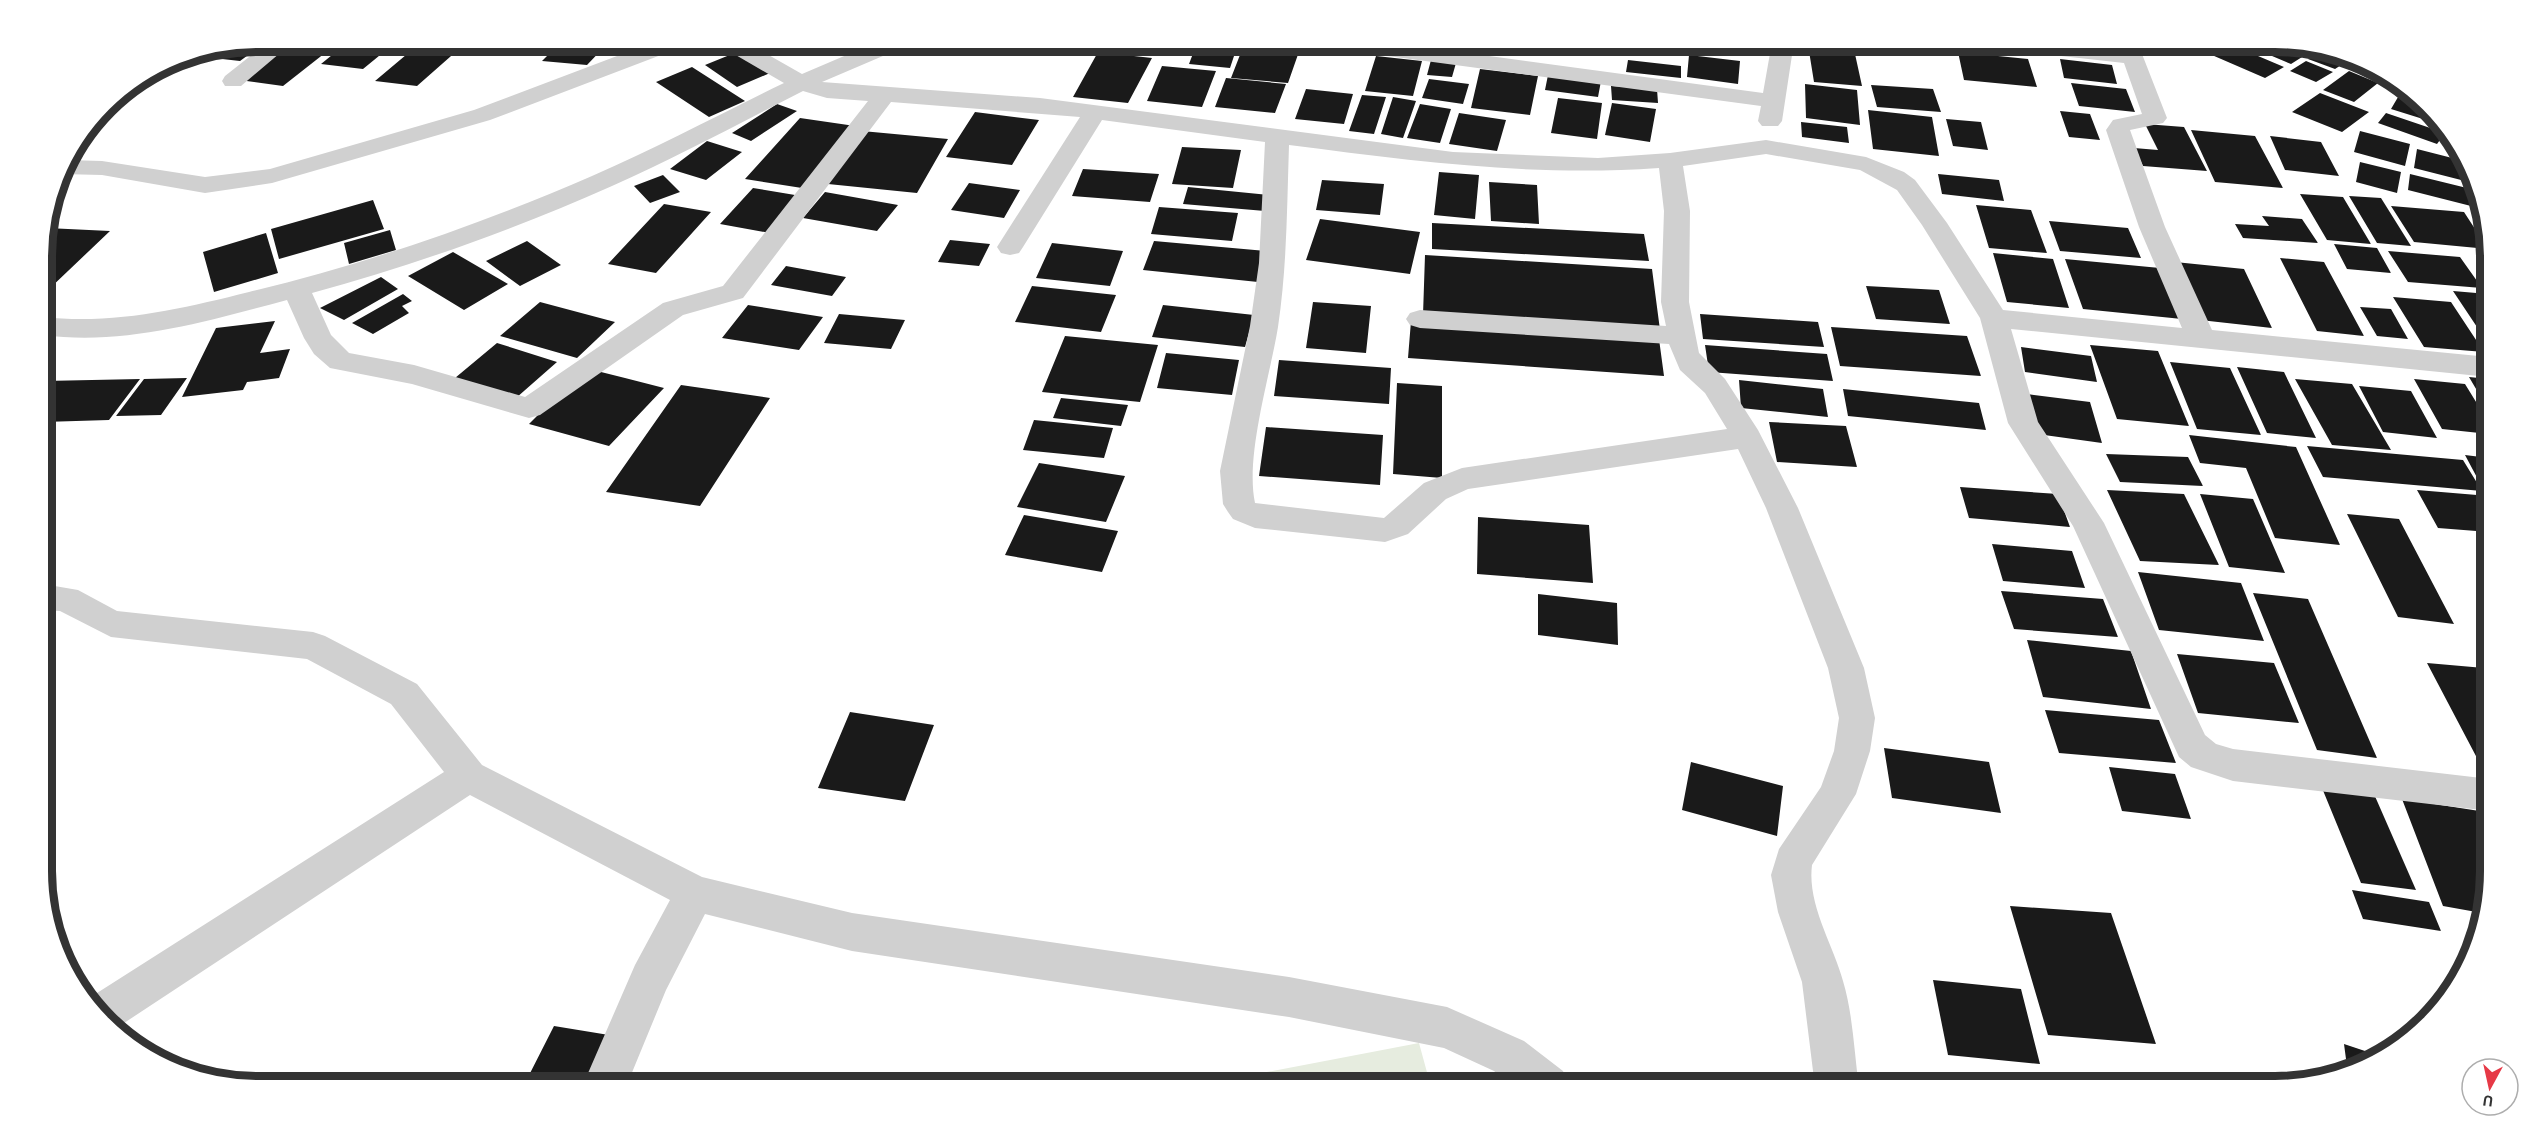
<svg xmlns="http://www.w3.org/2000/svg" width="2532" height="1129" viewBox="0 0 2532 1129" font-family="'Alegreya Sans',sans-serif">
	<rect width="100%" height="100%" fill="#fff"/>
	<path fill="#e6ecdf" d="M1419 1043 1431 1087H1189Z"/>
	<path fill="#1a1a1a" d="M257 42H266L240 61 204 57 212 51Z
		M290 42H339L283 86 239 80Z
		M348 42H396L363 69 321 64Z
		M504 42H550L545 47Z
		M561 42H609L587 65 542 61Z
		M833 42H872L850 52Z
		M1088 42H1130L1126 50 1085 47Z
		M1245 42 1302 43 1288 83 1231 78Z
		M1505 42H1540L1539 55 1504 52Z
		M1629 42H1681V49L1629 44Z
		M1690 42H1758L1759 56 1690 49Z
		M1806 42H1844L1847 51 1808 49Z
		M2135 42H2165L2153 50Z
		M2211 42H2225L2284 67 2265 78 2198 49Z
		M2239 42H2275L2310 52 2291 64Z
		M1197 43 1237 47 1230 68 1189 64Z
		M419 44 459 49 417 86 375 81Z
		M1809 51 1855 54 1862 86 1814 82Z
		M2319 51 2347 56 2352 58 2335 69 2308 59Z
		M737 52 770 73 737 87 705 65Z
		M1098 52 1152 58 1128 103 1073 97Z
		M1958 52 2028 59 2037 87 1964 80Z
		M1689 55 1740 61 1738 84 1687 77Z
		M1376 56 1422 61 1413 96 1365 91Z
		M2060 59 2112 65 2117 84 2064 78Z
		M1431 60 1456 63 1452 77 1427 75Z
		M1628 60 1681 66V78L1626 72Z
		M2306 61 2333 72 2316 82 2290 71Z
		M1162 66 1216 71 1202 107 1147 101Z
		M692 67 745 101 709 117 656 82Z
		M1480 69 1538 76 1530 115 1471 108Z
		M2349 71 2378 83 2354 102 2323 90Z
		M1548 75 1601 81 1598 97 1545 90Z
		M1226 78 1286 84 1275 113 1215 107Z
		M1429 79 1469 84 1463 104 1422 98Z
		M2071 83 2126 89 2135 112 2079 106Z
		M1805 84 1857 90 1860 125 1806 118Z
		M1871 85 1933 89 1941 112 1877 107Z
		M1611 86 1657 89 1658 103 1612 100Z
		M1306 89 1353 94 1344 124 1295 119Z
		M2401 92 2440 122 2439 124 2391 109Z
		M2320 93 2369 112 2342 132 2292 112Z
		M1362 95 1386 97 1374 134 1349 131Z
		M1393 97 1416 101 1403 138 1381 134Z
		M1558 98 1602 103 1597 139 1551 133Z
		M1612 103 1656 109 1650 142 1605 135Z
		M777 104 797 111 751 141 732 133Z
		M1420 104 1451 109 1440 143 1407 138Z
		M1868 110 1932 117 1939 156 1873 149Z
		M2060 111 2090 114 2100 140 2069 137Z
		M975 112 1039 120 1012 165 946 157Z
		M1459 113 1506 120 1497 151 1449 144Z
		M2386 113 2445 133 2437 144 2378 123Z
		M800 118 855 126 802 188 745 179Z
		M1946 119 1981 122 1988 150 1953 146Z
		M1801 122 1847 127 1849 143 1802 137Z
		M2145 124 2184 127 2207 171 2143 166 2134 148 2158 150Z
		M2191 130 2255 136 2283 188 2215 182Z
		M862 131 948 139 917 193 828 184Z
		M2360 131 2410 144 2405 166 2354 152Z
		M2270 136 2321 142 2339 176 2285 170Z
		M707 141 742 152 706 180 670 169Z
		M1182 147 1241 150 1233 188 1172 184Z
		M2417 149 2460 160 2469 182 2414 168Z
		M2360 162 2401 172 2397 193 2356 182Z
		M1083 169 1159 174 1150 202 1072 196Z
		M1439 172 1479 175 1475 219 1434 215Z
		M1938 174 1999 180 2004 201 1942 194Z
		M2410 174 2471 189V206L2408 190Z
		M663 175 680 192 650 203 634 186Z
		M1322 180 1384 184 1380 215 1316 210Z
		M1489 182 1537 185 1539 224 1491 221Z
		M969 183 1020 190 1004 218 951 210Z
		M1188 187 1269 195 1265 211 1183 204Z
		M753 188 801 196 770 233 720 224Z
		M825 192 898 205 877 231 803 218Z
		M2300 194 2343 197 2371 244 2327 240Z
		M2349 196 2381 198 2411 246 2377 243Z
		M373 200 384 229 279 259 271 229Z
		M664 204 711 212 656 273 608 264Z
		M1976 205 2031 210 2047 253 1989 248Z
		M2391 206 2464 212 2488 249 2414 242Z
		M1159 207 1238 213 1232 241 1151 234Z
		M2262 216 2302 219 2318 243 2243 238 2235 224 2269 226Z
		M1320 219 1420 232 1410 274 1306 260Z
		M2049 221 2128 228 2141 258 2060 251Z
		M1432 223 1644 234 1649 261 1432 249Z
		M47 228 110 231 47 291H43L42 243Z
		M390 230 396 250 349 264 344 243Z
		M266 233 278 273 214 292 203 252Z
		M950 240 990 244 979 266 938 262Z
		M527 241 561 265 520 286 486 261Z
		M1154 241 1266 251 1258 282 1143 270Z
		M1052 243 1123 251 1110 286 1036 278Z
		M2334 244 2377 248 2391 273 2347 269Z
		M2388 251 2460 257 2482 288 2408 282Z
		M453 252 508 284 464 310 408 276Z
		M1993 253 2053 259 2069 308 2007 302Z
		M1425 255 1652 269 1660 330 1423 315Z
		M2280 258 2324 262 2364 336 2317 331Z
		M2065 259 2160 268 2182 319 2083 309Z
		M2175 262 2244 269 2272 328 2200 320Z
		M786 266 846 277 832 296 771 285Z
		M381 277 398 289 344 320 320 308Z
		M1032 286 1116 295 1101 332 1015 322Z
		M1866 286 1939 290 1950 324 1876 319Z
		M2453 291 2488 294 2489 345Z
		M403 294 412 301 402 306 409 313 373 334 352 323Z
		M2393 297 2451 302 2484 352 2424 347Z
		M540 302 615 322 577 358 500 336Z
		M1313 302 1371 306 1366 353 1306 348Z
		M748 305 823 317 799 350 722 338Z
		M1163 305 1254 315 1245 347 1152 337Z
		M2360 307 2391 309 2408 339 2377 336Z
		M839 314 905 320 891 349 824 343Z
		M1700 314 1818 322 1824 347 1703 339Z
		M275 321 260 353 290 349 279 378 247 382 243 390 182 397 216 328Z
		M1411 321 1659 339 1664 376 1408 358Z
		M1831 327 1967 336 1981 376 1840 366Z
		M1065 336 1158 345 1140 402 1042 392Z
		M497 343 557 362 516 398 455 378Z
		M1705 345 1827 354 1833 381 1709 372Z
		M2090 345 2158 351 2189 426 2117 419Z
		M2021 347 2091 356 2097 382 2025 372Z
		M1166 353 1239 360 1232 395 1157 388Z
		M1279 360 1391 368 1389 404 1274 396Z
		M2170 362 2230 368 2261 435 2197 429Z
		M2237 367 2284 372 2316 438 2267 433Z
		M585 368 625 378 664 388 609 446 529 424Z
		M2469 377 2489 379V411Z
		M187 378 161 415 116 416 144 379Z
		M140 379 109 420 43 422 44 381Z
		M2295 379 2352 384 2391 450 2332 445Z
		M2414 379 2465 384 2489 423V434L2442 429Z
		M1739 380 1823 389 1828 417 1741 408Z
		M1397 383 1442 386V478L1393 474Z
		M681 385 770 398 700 506 606 492Z
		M2359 386 2411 391 2437 438 2383 432Z
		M1843 389 1979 403 1986 430 1848 416Z
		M2027 394 2090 402 2102 443 2037 434Z
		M1061 398 1128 405 1121 426 1053 418Z
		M1034 420 1113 428 1104 458 1023 450Z
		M1769 422 1846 426 1857 467 1777 462Z
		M1266 427 1383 435 1380 485 1259 476Z
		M2189 435 2296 447 2340 545 2275 538 2246 468 2200 463Z
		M2307 446 2463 460 2482 491 2323 477Z
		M2106 454 2188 457 2203 486 2120 482Z
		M2465 455 2489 458V500Z
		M1039 463 1125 476 1106 522 1017 507Z
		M1960 487 2058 494 2070 527 1969 518Z
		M2107 490 2184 494 2219 565 2140 561Z
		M2417 490 2477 495 2489 515V532L2438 528Z
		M2200 494 2253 499 2285 573 2229 567Z
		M2347 514 2399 519 2454 624 2398 617Z
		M1024 515 1118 531 1102 572 1005 555Z
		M1478 517 1589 525 1593 583 1477 574Z
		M1992 544 2072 551 2085 588 2003 581Z
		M2138 572 2241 583 2264 641 2159 630Z
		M2001 591 2103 599 2118 637 2014 629Z
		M2253 593 2308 599 2377 758 2317 750Z
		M1538 594 1617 603 1618 645 1538 635Z
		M2027 640 2131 651 2151 709 2043 697Z
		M2177 654 2274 663 2299 723 2198 713Z
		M2427 663 2484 668 2489 677 2490 777H2487Z
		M2045 710 2159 720 2176 763 2059 753Z
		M850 712 934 725 905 801 818 788Z
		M1884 748 1989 762 2001 813 1892 798Z
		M1691 762 1783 786 1777 836 1682 810Z
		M2109 767 2175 774 2191 819 2122 811Z
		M2322 788 2374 794 2416 890 2361 883Z
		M2402 799 2486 812 2490 820V872L2482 913 2443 906Z
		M2352 890 2429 902 2441 931 2363 919Z
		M2010 906 2111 913 2156 1044 2048 1035Z
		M1933 980 2021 989 2040 1064 1948 1055Z
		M554 1026 615 1036 590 1087H523Z
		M2344 1044 2380 1056 2348 1074Z
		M755 1079 814 1085V1087H752Z"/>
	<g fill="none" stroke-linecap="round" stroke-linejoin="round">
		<path fill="#d0d0d0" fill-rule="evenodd" d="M268 42H293L241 86H225L222 81 225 76Z
			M654 42H685L682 47 490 120 272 183 205 193 102 175 61 174 66 160 102 161 205 177 270 169 474 110Z
			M719 42H746L802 74 877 42H907L904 47 822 82 1040 98 1453 152 1598 158 1670 153 1766 140 1866 157 1904 172 1915 180 1947 223 2003 310 2182 328 2139 227 2106 130 2113 120 2142 114 2124 63 1997 49 1989 47 1986 42C2028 42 2104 38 2142 54L2167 118 2163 123 2130 130 2165 227 2212 330 2489 357V377L2011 329 2038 422 2104 523 2205 735 2216 744 2233 749 2490 779V811L2233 781 2191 767 2179 757 2073 526 2008 423 1980 318 1922 225 1897 190 1860 170 1766 154 1683 166 1690 211 1689 302 1699 353 1725 379 1758 430 1798 508 1864 668 1875 718 1870 751 1856 794 1812 865C1807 905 1833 944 1843 981 1853 1014 1854 1052 1859 1087H1815L1802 982 1778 912 1771 875 1779 849 1821 787 1834 751 1839 718 1828 668 1766 508 1738 449 1468 489 1446 499 1408 534 1385 542 1255 528 1233 519 1228 512 1223 504 1220 471 1250 326 1259 263 1265 142 1102 120 1023 247 1019 253 1010 255 1001 253 997 247 1080 117 891 102 743 298 683 315 540 415 529 418 412 384 330 368 314 354 304 338 287 300C208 321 125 346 43 335V317C113 325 181 309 249 292 367 264 481 224 592 176 657 148 720 114 784 83L722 47ZM803 91 827 98 868 101 723 286 663 303 525 397 414 365 349 353 331 335 312 293C415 265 515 229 612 186 677 157 740 123 803 91ZM1289 145C1415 161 1531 177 1659 168L1664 211 1661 302 1666 326 1420 310 1410 313 1406 319 1410 325 1420 328 1669 344 1680 370 1705 393 1727 429 1462 468 1424 483 1384 518 1255 503C1245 456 1270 376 1278 327 1287 267 1287 206 1289 145Z
			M1325 42H1386L1763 93 1772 42H1794L1782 121 1778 126H1762L1758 121 1761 106 1336 49 1328 47Z
			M43 584 78 590 117 611 313 632 325 636 417 684 482 765 702 877 852 913 1289 977 1447 1007 1524 1041 1563 1071 1569 1087H1513L1494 1071 1444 1048 1289 1017 852 951 705 914 666 990 626 1087H582L635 965 670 900 470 795 118 1027 87 1003 86 1000 444 772 391 704 307 659 111 637 60 611 43 610Z"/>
	</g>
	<path d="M0 0H2532V1129H0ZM257 52H2275A205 205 0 0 1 2480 257V871A205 205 0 0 1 2275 1076H257A205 205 0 0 1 52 871V257A205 205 0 0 1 257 52Z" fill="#fff" fill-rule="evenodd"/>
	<path fill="none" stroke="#333" stroke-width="8" d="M257 52H2275A205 205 0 0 1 2480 257V871A205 205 0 0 1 2275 1076H257A205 205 0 0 1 52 871V257A205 205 0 0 1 257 52Z"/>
	<g transform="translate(2490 1087) rotate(188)"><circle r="28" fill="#ffffff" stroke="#adadad" stroke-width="1.5"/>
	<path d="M0-4.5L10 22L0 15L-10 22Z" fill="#e63946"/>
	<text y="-9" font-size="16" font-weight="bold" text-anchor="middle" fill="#333333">U</text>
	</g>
</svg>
